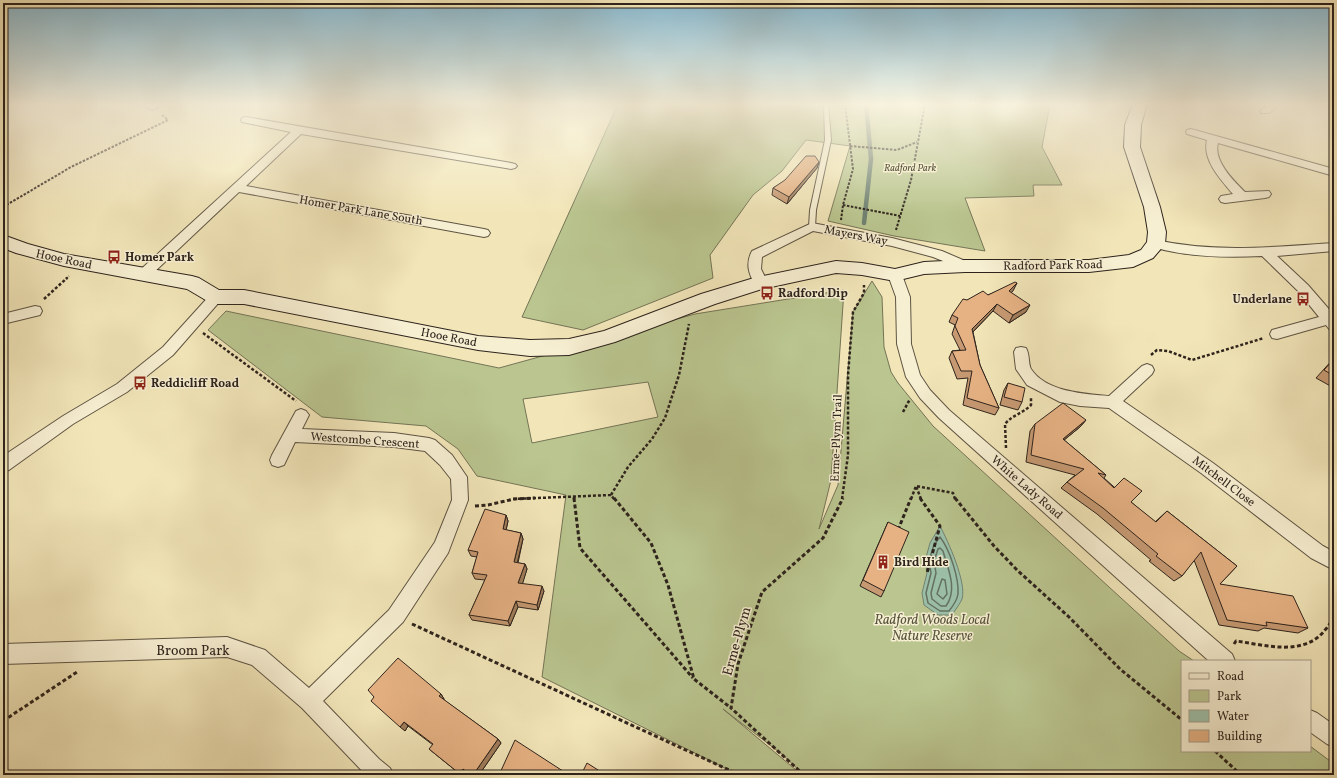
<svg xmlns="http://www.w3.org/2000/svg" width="1337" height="778" viewBox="0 0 1337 778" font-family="Vollkorn,serif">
	<rect width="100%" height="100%" fill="#f2e6b9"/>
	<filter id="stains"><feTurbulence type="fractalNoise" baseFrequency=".005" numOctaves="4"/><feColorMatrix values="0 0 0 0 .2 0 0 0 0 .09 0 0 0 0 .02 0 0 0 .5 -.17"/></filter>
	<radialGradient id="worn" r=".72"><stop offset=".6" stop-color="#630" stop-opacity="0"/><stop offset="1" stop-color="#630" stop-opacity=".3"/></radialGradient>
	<path fill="#bac58f" stroke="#747456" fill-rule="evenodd" d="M618 104H1050L1042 147 1062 185H1033L1034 196 965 198 985 251 894 236 828 221 850 146 806 140 782 171 753 195 710 255 713 278 583 330 522 317Z
		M872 281 882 297 884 347 891 372 898 383 933 426 1179 651 1194 661H1182V751H1310V746L1334 764V775H804L783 755 723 709 802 775H739L542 677 566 495 477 476 458 449 426 426 322 417 208 330 226 311 499 368 695 314 844 290 831 480 819 529 838 485 853 312ZM648 382 658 417 532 443 523 399Z"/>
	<path fill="#9cc0a9" stroke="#708171" d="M940 526C948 541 967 583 962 599 960 604 955 610 952 615H938L924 605 922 593 927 573 925 561 930 543Z"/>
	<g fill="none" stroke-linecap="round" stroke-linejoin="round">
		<path stroke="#647262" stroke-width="1.5" d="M940 537C950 550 959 578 958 594 957 601 953 606 949 611H940L928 603 926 593 931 573 929 560 934 545Z
			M940 548 943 551C948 569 958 589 946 606H941L932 599 931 593 936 573 934 561 938 549Z
			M942 579 945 580 947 594 943 599 937 594Z"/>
		<path stroke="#708171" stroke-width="4.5" d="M864 223 871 159 866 104"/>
		<g stroke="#5e5443" stroke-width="2">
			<path id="lane" d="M824 104H828L831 140 816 210 815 227 812 229 809 227 810 210 825 140Z"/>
		</g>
		<g stroke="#5e5443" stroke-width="2">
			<path id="street" d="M145 104H156L158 107 153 110 149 109Z
				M1268 104H1280L1269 113H1261L1260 111Z
				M246 117 511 163 515 164 517 166 515 168 511 169 301 134 246 186 484 229 488 230 490 233 488 236 484 237 239 192 149 277 144 279 139 277 137 274 139 271 291 132 242 122 241 120 242 118Z
				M1191 129 1334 169V176L1218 143C1213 161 1234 181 1245 192L1269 191 1271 194 1269 197 1265 198 1225 203 1221 202 1219 199 1221 196 1233 194C1221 180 1202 160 1207 140L1187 134 1186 132 1187 130Z
				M812 223 892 238 942 251 970 263 972 266 970 269 965 270 933 257 892 246 813 231 762 257 761 269 768 283 766 286 761 288 756 286C749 275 745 264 752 251Z
				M1156 240C1215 253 1274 247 1334 243V251L1277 256 1308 285 1334 315V330L1329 329 1326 325 1277 339 1272 338 1270 334 1272 330 1319 317 1298 291 1262 256C1225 258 1188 257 1152 247L1150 244 1152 241Z
				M895 270 900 272 902 275 910 297 911 344 920 375 930 390 949 410 1232 654 1235 661H1209L939 418 920 398 906 377 897 344 896 297 888 275 890 272Z
				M216 292 221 294 223 297 221 300 173 355 127 392 73 424 9 470 3 472V456L63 416 117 384 163 347 211 294Z
				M35 306 40 307 42 311 40 315 3 324V314Z
				M1021 347 1026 348C1030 355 1028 363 1031 369 1046 392 1085 394 1109 396L1142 366 1147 364 1152 366 1154 370 1152 374 1123 401 1213 463 1323 546 1334 552V570L1311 558 1201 473 1109 408 1080 406 1060 402 1027 385 1016 369 1014 352 1016 348Z
				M301 409 306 411 309 415 302 429 394 433 429 438 435 440 452 455 467 477 468 500 448 553 403 622 323 701 379 759 390 768 394 775H366L302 708 252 665 227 657 3 664V644L227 637 265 650 309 688 389 610 435 542 452 500 451 479 440 465 425 451 394 447 295 442 284 465 278 467 272 465 270 460 272 455 296 411Z
				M1310 710 1317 713 1334 725V747L1327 744 1310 732Z"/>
		</g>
		<g stroke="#2d231c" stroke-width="2">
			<path id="secondary" d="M1133 104H1147L1141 125 1140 147 1160 207 1166 232 1165 244 1153 258 1133 267 1089 272H965L924 274 895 281 862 275 836 273 762 289 715 304 615 342 569 355 530 356 478 350 244 304H216L209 302 187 289 64 266 16 253 3 248V235L28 244 64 254 192 276 199 278 219 290H244L478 336 530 340 569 339 604 331 701 294 754 278 836 261 862 263 895 269 924 262 965 260H1089L1129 255 1141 250 1147 242 1148 232 1144 207 1124 147 1125 125Z"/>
		</g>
		<path stroke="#2d231c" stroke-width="2" stroke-dasharray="2.5 1.5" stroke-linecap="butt" d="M850 146 897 150 917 142
			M843 205 900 216
			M3 207 71 167 168 120 162 115
			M841 220 843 205 853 169 845 104
			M896 230 911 180 925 104
			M66 279 69 276"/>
		<path stroke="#2d231c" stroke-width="2.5" stroke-dasharray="3 2" stroke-linecap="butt" d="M44 299 67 278
			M203 333 296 401
			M1151 355 1157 350 1168 351 1192 360 1264 338
			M903 412 910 399
			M1006 448 1005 424C1012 415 1022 414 1031 405V397
			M611 495 628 467 652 439 665 418 679 375 689 324
			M574 497V499
			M513 499 611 495 614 499
			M842 499 848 455V375L853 312 864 293V285
			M911 499 916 486
			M921 499 916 486 953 493 955 499"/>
		<path stroke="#2d231c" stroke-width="3" stroke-dasharray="4 2.5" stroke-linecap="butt" d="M574 498 580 548 693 678
			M614 498 651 543 668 585 694 679 731 708
			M920 498 940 526 927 573
			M955 498 994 546 1017 570 1069 617 1120 669 1182 720
			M475 506 488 505 514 499 535 498
			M898 530 911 498
			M412 624 740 775
			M1234 644 1236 641C1265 645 1304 657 1325 630 1329 626 1331 621 1334 617
			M3 721 77 672
			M1215 751 1241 775
			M804 775 731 708 738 664 762 592 823 538 843 498"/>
		<use href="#lane" fill="#f7efd2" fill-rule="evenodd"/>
		<use href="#street" fill="#f7efd2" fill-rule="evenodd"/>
		<use href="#secondary" fill="#f7efd2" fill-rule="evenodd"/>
	</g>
	<path fill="#c69972" stroke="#2d231c" d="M819 162 817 168 787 204 772 195 773 188Z
		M1017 283 1011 292 1026 312 1009 323 993 311 973 332 980 365 999 408 995 415 963 405 968 378 957 379 949 358 952 351 960 350 952 334 955 325 949 322 952 315 967 300 988 295Z
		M1334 358V388L1316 378Z
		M1008 383 1022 402 1018 410 1000 405 1004 390Z
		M1086 420 1080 427 1064 440 1106 475 1104 478 1131 502 1155 522 1167 511 1237 566 1220 584 1308 628 1298 633 1264 628 1258 631 1219 625 1194 560 1182 576 1174 581 1149 561 1151 560 1097 514 1061 488 1067 482 1075 475 1026 462 1030 431 1035 424Z
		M506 515 508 521 506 530 521 533 523 539 518 563 525 564 527 569 522 584 544 591 538 610 518 607 510 626 472 620 469 615 485 580 475 579 472 573 477 557 471 556 468 550Z
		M888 522 884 591 881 597 860 586Z
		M441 694 444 699V700L498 739 501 743 479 775H470L467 773 465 775H461L429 749 433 745 408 726 405 731 374 697Z"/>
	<path fill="#a17d5c" stroke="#2d231c" d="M819 162 817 168 787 204 789 197Z
		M1017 283 1013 291 1005 298 1009 291Z
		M997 304 993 311 969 336 972 329Z
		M1030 305 1026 312 1009 323 1013 315Z
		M1086 420 1080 427 1058 445 1063 439Z
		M506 515 508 521 505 535 503 529Z
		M521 533 523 539 516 568 514 562Z
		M525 564 527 569 521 589 518 583Z
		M542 586 544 591 538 610 537 605Z
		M516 601 518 607 510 626 508 621Z
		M441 694 444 699 443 701 439 696Z
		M404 722 408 726 405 731 400 727Z
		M498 739 501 743 479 775H473Z
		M463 769 467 773 465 775H462L460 774Z"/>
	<path fill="#e6b284" stroke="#2d231c" d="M806 156H815L819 162 789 197 773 188 785 180Z
		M1015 282 1017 283 1009 291 1030 305 1013 315 997 304 972 329 980 365 999 408 967 398 972 371H961L952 351 966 350 955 326 958 318 952 315 963 299 967 300 983 291 988 295Z
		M1334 359V376L1324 370Z
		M1008 383 1025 388 1022 402 1004 397Z
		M1063 403 1086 420 1063 439 1106 475 1098 473 1114 488 1124 478 1142 491 1131 502 1156 522 1167 511 1237 566 1220 584 1293 596 1308 628 1266 622 1267 626 1227 620 1201 552 1182 576 1156 556 1158 554 1103 508 1067 482 1084 469 1031 455 1035 424Z
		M485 509 506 515 503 529 521 533 514 562 525 564 518 583 542 586 537 605 516 601 508 621 469 615 487 575 472 573 478 552 468 550Z
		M888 522 909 532 884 591 863 580Z
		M398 658 441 694 439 696 498 739 473 775H471L463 769 460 774 429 749 433 744 404 722 400 727 371 701 374 697 368 690Z
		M515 740 569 775H499Z
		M587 763 606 775H581Z"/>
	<linearGradient id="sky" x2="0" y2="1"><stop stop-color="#89b9cf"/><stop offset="0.49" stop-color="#f9f4e0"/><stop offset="1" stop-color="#f9f4e0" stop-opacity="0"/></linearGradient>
	<rect width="1337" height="213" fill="url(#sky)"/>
	<defs>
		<g id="bus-bare" transform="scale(1.08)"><path d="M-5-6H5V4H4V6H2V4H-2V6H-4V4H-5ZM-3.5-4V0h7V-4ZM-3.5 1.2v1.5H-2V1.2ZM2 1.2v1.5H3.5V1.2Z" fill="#8f2418" stroke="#f7efd2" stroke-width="2.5" paint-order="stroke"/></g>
		<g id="building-bare" transform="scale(1.08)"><path d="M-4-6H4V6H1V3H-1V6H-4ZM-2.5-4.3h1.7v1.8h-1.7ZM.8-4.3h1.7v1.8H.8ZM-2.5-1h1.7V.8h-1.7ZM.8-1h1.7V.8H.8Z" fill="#8f2418" stroke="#f7efd2" stroke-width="2.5" paint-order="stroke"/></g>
	</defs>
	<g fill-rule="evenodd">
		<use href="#bus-bare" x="114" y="257"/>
		<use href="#bus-bare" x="767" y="293"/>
		<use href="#bus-bare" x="1303" y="299"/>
		<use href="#bus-bare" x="140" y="383"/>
		<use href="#building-bare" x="883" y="562"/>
	</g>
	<g text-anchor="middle" stroke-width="3" stroke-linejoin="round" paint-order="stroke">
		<g font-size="10" font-style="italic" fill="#57543e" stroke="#f7efd2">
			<text x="910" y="171">Radford Park</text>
		</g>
		<g font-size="12" fill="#2d231c" stroke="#f7efd2">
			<text transform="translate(361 210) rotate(10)" y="4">Homer Park Lane South</text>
			<text transform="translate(856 235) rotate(11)" y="4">Mayers Way</text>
			<text transform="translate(64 259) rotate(12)" y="4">Hooe Road</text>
			<text transform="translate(1053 265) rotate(-1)" y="4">Radford Park Road</text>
			<text transform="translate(449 337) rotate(11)" y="4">Hooe Road</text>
			<text transform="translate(836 438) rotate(-88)" y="4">Erme-Plym Trail</text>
			<text transform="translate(365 440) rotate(4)" y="4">Westcombe Crescent</text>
			<text transform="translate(1224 481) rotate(37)" y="4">Mitchell Close</text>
			<text transform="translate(1027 487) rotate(41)" y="4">White Lady Road</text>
		</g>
		<g font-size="12" font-weight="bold" fill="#2d231c" stroke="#f7efd2" text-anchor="start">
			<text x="125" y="261">Homer Park</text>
			<text x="778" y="297">Radford Dip</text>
			<text x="1292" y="303" text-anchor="end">Underlane</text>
			<text x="151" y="387">Reddicliff Road</text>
			<text x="894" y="566">Bird Hide</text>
		</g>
		<g font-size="14" font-style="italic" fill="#57543e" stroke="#f7efd2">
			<text x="932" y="624">Radford Woods Local<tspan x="932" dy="16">Nature Reserve</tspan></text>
		</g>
		<g font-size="14" fill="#2d231c" stroke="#f7efd2">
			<text transform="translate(736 641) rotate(-74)" y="5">Erme-Plym</text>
			<text x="193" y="655">Broom Park</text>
		</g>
	</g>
	<rect width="1337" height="778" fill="none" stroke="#f2e6b9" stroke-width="16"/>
	<rect x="4" y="4" width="1329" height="770" fill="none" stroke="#2d231c" stroke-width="2"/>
	<rect x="8" y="8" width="1321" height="762" fill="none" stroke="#2d231c"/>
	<rect x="1181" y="660" width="130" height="92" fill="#f7efd2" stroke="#a69d89"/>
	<rect x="1189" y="673" width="20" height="6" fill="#f7efd2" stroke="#a69d89"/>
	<text x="1217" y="680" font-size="12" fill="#2d231c">Road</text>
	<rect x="1189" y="690" width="20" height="12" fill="#bac58f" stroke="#a69d89"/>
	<text x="1217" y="700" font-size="12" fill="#2d231c">Park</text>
	<rect x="1189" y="710" width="20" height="12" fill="#9cc0a9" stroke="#a69d89"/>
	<text x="1217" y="720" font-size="12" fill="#2d231c">Water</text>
	<rect x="1189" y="730" width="20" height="12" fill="#e6b284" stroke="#a69d89"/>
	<text x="1217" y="740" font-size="12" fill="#2d231c">Building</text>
	<rect width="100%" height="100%" filter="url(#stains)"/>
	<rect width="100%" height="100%" fill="url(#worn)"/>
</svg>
